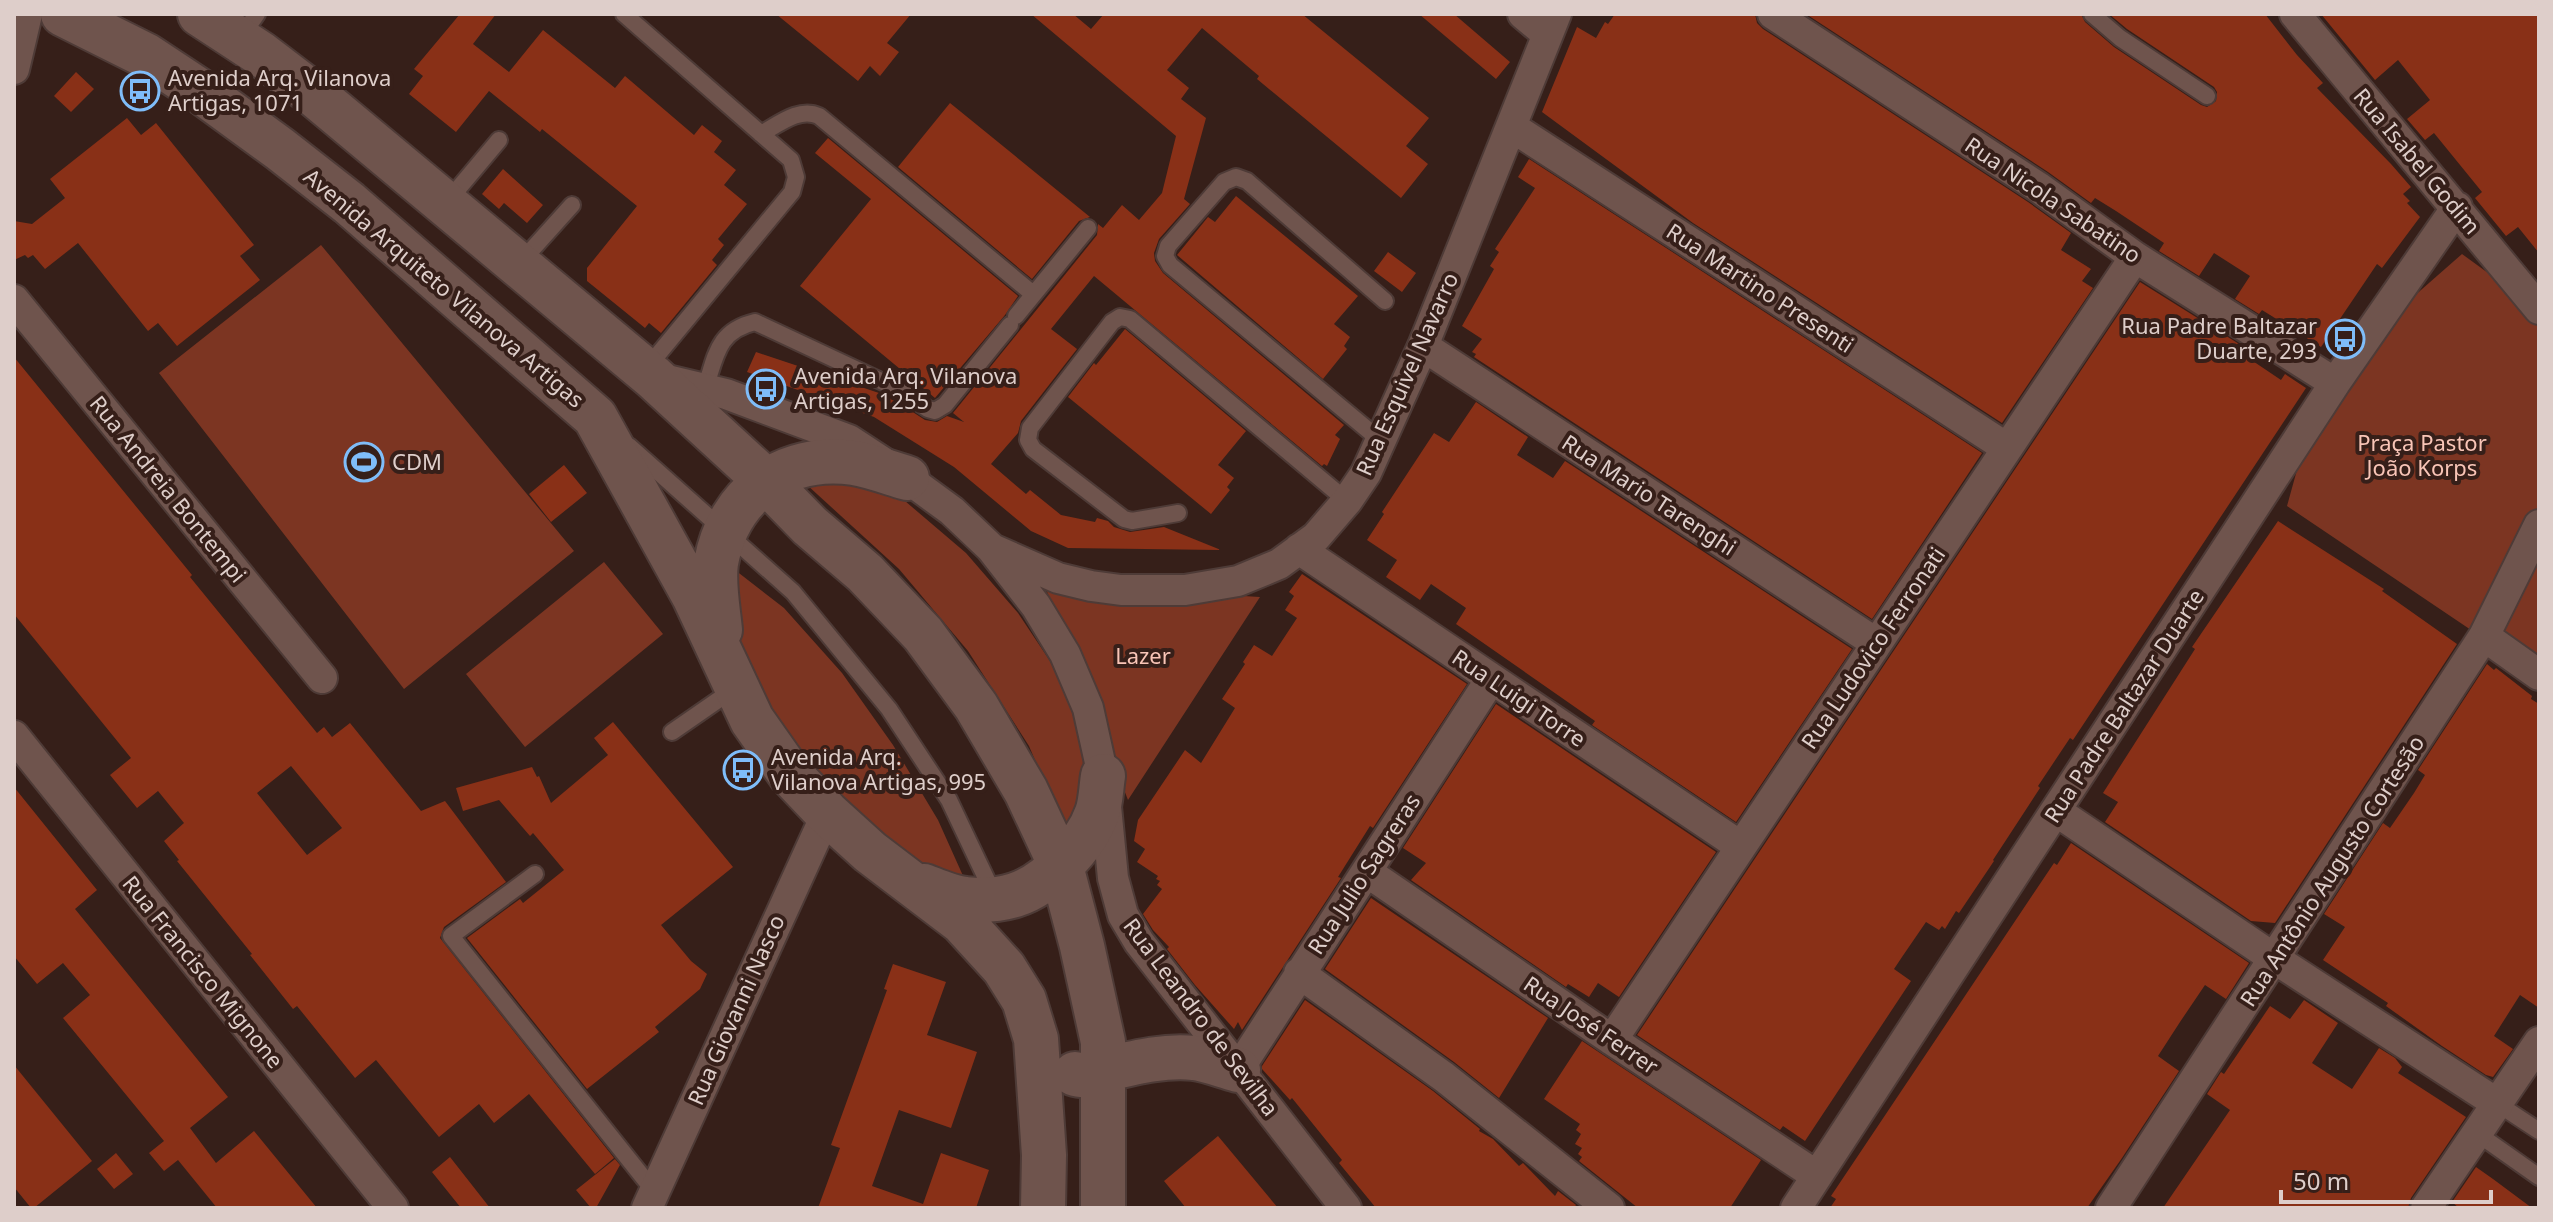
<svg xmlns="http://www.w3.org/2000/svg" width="2553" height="1222" viewBox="0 0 2553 1222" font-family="'Noto Sans',sans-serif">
	<rect width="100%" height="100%" fill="#361f19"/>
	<path fill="#7c3522" d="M321 245 574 551 404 689 159 373Z
		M2462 254 2539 310V673L2474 632 2287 506 2323 376Z
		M862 483 905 501 966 553 1018 613 1050 661 1069 702 1086 760 1083 799 1067 835 1029 746 968 651 899 569 806 484Z
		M604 562 663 634 525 747 466 674Z
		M726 563 784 608 842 673 893 745 938 820 964 878 941 875 894 848 838 804 788 740 754 679 731 616Z
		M1044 584 1260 597 1128 800Z"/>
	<path fill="#893017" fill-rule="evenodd" d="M460 14H496L473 44 509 72 543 30 615 88 625 76 694 135 702 125 722 141 714 152 736 170 724 185 747 204 718 239 724 245 712 260 717 265 661 333 649 323 645 328 587 281V268L637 206 542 129 540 132 489 91 456 132 409 94 423 76 414 69Z
		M776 14H911L887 43 899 52 880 76 870 66 858 81Z
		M1031 14H1073L1091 29 1104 14H1302L1429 118 1406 146 1428 164 1401 198 1257 79 1259 76 1202 28 1167 70 1189 88 1181 99 1206 118 1184 199 1190 204 1159 239 1154 253 1155 261 1163 273 1344 425 1335 435 1340 439 1327 466 1324 464 1322 466 1094 276 1051 329 1077 349 1021 421 1018 433 991 464 1026 494 1030 490 1061 515 1095 522 1097 518 1108 521 1114 527 1130 532 1164 527 1221 550 1068 548 1031 531 954 467 874 417 747 372 756 352 888 396 925 420 937 422 947 416 964 422 953 413 1097 235 1098 224 1103 228 1122 205 1139 220 1162 193 1176 136Z
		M1419 14H1454L1510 62 1496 79Z
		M1615 14H1755L1757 23 1763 29 2028 202 2071 233 2061 250 2091 269 2082 281 2093 288 2002 423 1693 223 1542 112 1577 27 1596 38 1605 22 1608 24Z
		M1806 14H2081L2085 22 2114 47 2201 105 2207 107 2216 101 2217 92 2214 87 2127 29 2109 14H2265L2297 55 2323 83 2317 88 2391 164 2411 187 2403 194 2410 201 2407 203 2420 217 2382 268 2377 264 2321 347 2262 310 2259 314 2235 299 2250 276 2214 253 2199 276 2159 251 2164 243 2116 211 2095 198 2091 203 2048 172Z
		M2321 14H2539V253L2518 227 2506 236 2475 198 2482 192 2434 133 2425 140 2407 119 2430 100 2398 60 2375 80Z
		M76 72 94 89 71 112 54 96Z
		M950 103 1090 217 1079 221 1032 279 898 167Z
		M127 118 141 135 156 123 254 245 240 256 260 280 177 346 158 323 148 331 78 243 45 269 33 255 28 258 25 255 14 260V221L32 224 65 198 50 179Z
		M828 138 1018 296 1005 315 935 398 800 286 871 199 815 153Z
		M1529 159 1982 453 1872 619 1474 357 1476 354 1472 352 1482 339 1462 326 1494 269 1490 266 1499 252 1495 249 1535 188 1518 177Z
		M503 169 543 205 527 223 504 203 499 209 482 194Z
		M1236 196 1358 296 1334 324 1350 337 1344 346 1347 349 1323 379 1177 255 1208 217 1215 222Z
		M1388 252 1416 273 1402 292 1374 271Z
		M2140 282 2239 344 2235 349 2281 380 2285 374 2306 388 2073 740 2070 738 2038 786 2040 788 1993 860 1994 861 1959 913 1956 911 1945 929 1942 926 1939 930 1926 922 1902 957 1894 969 1911 981 1805 1141 1783 1126 1780 1130 1637 1035Z
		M1125 329 1246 431 1218 465 1234 478 1227 487 1230 490 1211 514 1068 397 1094 363 1096 365Z
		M14 357 192 575 190 577 317 733 324 727 332 737 350 723 421 811 445 801 506 882 444 927 440 938 614 1158 595 1174 529 1094 494 1123 479 1104 439 1137 376 1060 355 1078 297 1006 293 1009 250 955 252 954 177 861 179 860 164 841 184 823 158 791 137 808 110 775 131 758 14 614ZM291 766 342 828 307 855 257 793Z
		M1476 402 1528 437 1517 455 1553 478 1565 461 1852 649 1736 822 1592 725 1595 721 1456 624 1466 608 1431 584 1420 600 1386 577 1397 560 1367 540 1384 514 1382 512 1434 433 1449 442Z
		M564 465 587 493 551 522 529 494Z
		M2278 521 2384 589 2382 591 2457 644 2275 923 2251 921 2105 822 2118 802 2103 793 2195 649 2192 647Z
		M1302 574 1467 684 1373 828 1370 826 1338 877 1341 878 1242 1030 1238 1022 1234 1029 1195 985 1167 949 1169 947 1153 930 1143 914 1162 889 1157 885 1160 881 1156 879 1158 876 1137 862 1145 849 1134 841 1138 820 1185 750 1201 763 1235 708 1222 699 1245 664 1243 662 1254 645 1272 656 1297 618 1285 610 1294 596 1289 592Z
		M2487 664 2494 670 2496 668 2532 696 2531 699 2539 704V1008L2520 995 2494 1036 2513 1049 2493 1077 2486 1075 2442 1046 2386 1006 2388 1003 2323 960 2345 927 2324 914 2383 823 2390 828 2414 793 2425 775 2418 770Z
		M1496 704 1716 852 1619 997 1598 983 1589 997 1568 984 1566 987 1411 880 1426 863 1403 848Z
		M613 722 733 867 661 925 691 961 707 974 700 989 655 1027 659 1032 587 1089 467 938 520 899 523 903 564 870 533 833 530 836 499 800 463 811 456 788 532 767 537 777 539 776 551 803 608 755 594 738Z
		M14 787 97 890 75 909 228 1097 190 1128 216 1163 254 1131 317 1208H217L178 1160 164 1171 149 1153 164 1141 63 1018 90 995 63 963 37 984 14 956Z
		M2071 843 2249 963 2226 999 2205 985 2180 1022 2158 1056 2179 1071 2122 1158 2087 1208H1830L1836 1199 1831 1196 2054 863 2057 865Z
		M1371 898 1548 1018 1499 1098 1454 1062 1325 969Z
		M893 964 946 982 927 1035 977 1052 951 1128 899 1110 872 1186 923 1204 941 1153 989 1170 976 1208H818L840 1148 831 1145 887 990 884 989Z
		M1305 1000 1433 1091 1480 1129 1479 1131 1493 1139 1519 1166 1523 1163 1555 1196 1558 1191 1576 1205 1574 1208H1376L1339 1163 1342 1160 1292 1098 1290 1100 1262 1069V1066Z
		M2304 1000 2338 1023 2312 1063 2352 1089 2379 1048 2395 1058 2402 1067 2398 1073 2466 1117 2411 1198 2408 1208H2163L2230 1110 2207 1094 2221 1072 2224 1074 2270 1006 2290 1019Z
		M1582 1041 1761 1160 1730 1208H1638L1579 1161 1582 1157 1578 1154 1582 1148 1575 1144 1581 1134 1576 1130 1580 1124 1544 1099Z
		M14 1065 92 1161 34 1208H31L14 1187Z
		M1218 1136 1278 1208H1186L1164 1181Z
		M116 1153 133 1174 114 1189 97 1169Z
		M450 1157 490 1208H461L432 1172Z
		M615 1159 620 1165 596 1208H591L576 1190Z
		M2476 1167 2493 1179 2532 1208H2459L2452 1202Z"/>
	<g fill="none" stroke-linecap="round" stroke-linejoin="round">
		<g stroke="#4e3b37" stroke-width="20">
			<path id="lane" d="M624 14 791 160 796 177 792 192 646 369
				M2092 14 2120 38 2207 96
				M240 38 257 14
				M761 134C779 124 799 107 819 116L1033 294
				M447 202 499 140
				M519 264 572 205
				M1016 316 1088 228
				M705 389C716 356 717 331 755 322L898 389 928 409 935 411 945 405 1010 325
				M1380 440 1170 265 1165 256 1168 246 1224 182 1236 177 1247 181 1385 301
				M629 446 793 592 889 709 949 800 994 895
				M1178 513 1132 521 1124 519 1033 449 1028 440 1030 428 1112 322 1120 317 1130 319 1347 501
				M672 732 734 689
				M535 874 451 936 654 1191
				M2498 1104 2539 1131
				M2478 1134 2539 1177"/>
		</g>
		<g stroke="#4e3b37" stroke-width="34">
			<path id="street" d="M1523 14 1547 34
				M1773 14 2038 187 2135 257 2335 383
				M2295 14 2539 309
				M14 69 27 14
				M1512 127 2007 448
				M14 300 322 678
				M1423 346 1876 643
				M659 378 726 394 849 440 907 478 952 511 991 548 1036 606 1065 654 1088 708 1103 776 1113 878 1123 915 1139 942 1346 1208
				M992 549 1058 578 1091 586 1121 590H1185L1238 581 1279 564 1316 537 1347 501 1366 473 1423 346 1556 14
				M1299 549 1740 846
				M2484 636 2539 675
				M14 736 393 1208
				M2056 811 2275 959 2498 1104
				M1367 872 1612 1040 1817 1176
				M1299 973 1444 1077 1609 1208
				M1612 1040 2135 257
				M1238 1070 1491 679
				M647 1208 827 813
				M1796 1208 2335 383 2457 207
				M2111 1208 2484 636 2539 525
				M2426 1208 2539 1042"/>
		</g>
		<g stroke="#4e3b37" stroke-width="48">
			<path id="secondary" d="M63 14 147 56 206 95 280 149 349 203 595 417 694 596 752 720 790 774 827 813 870 852 962 922 1004 968 1024 1000 1036 1039 1044 1155 1043 1208
				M200 14 261 54 316 96 653 377 765 480 810 526 865 573 923 634 976 706 1026 791 1061 866 1082 946 1103 1042V1208
				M720 630C718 609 713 584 716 563 728 495 784 453 854 463 872 466 890 473 907 478
				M924 886C937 891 952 898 966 899 983 901 999 900 1015 895 1047 885 1086 845 1097 813 1101 802 1101 788 1103 776
				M1075 1074 1080 1075C1117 1068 1156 1054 1194 1058 1209 1060 1223 1066 1238 1070"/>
		</g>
		<use href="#lane" stroke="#6f544d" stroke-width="16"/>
		<use href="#street" stroke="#6f544d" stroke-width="30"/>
		<use href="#secondary" stroke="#6f544d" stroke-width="44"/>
	</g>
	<defs>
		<g id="bus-ring" transform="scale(2)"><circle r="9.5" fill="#361f19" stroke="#7fbdf9" stroke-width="1.5"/><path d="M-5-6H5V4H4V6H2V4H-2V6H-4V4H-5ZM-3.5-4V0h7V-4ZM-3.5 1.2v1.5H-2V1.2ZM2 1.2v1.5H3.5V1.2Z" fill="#7fbdf9"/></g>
		<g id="stadium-ring" transform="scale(2)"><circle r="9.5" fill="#361f19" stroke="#7fbdf9" stroke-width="1.5"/><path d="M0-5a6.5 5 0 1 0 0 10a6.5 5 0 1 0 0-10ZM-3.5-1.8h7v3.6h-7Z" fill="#7fbdf9"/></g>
	</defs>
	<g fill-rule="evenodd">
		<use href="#bus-ring" x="140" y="91"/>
		<use href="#bus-ring" x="2345" y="339"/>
		<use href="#bus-ring" x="766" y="389"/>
		<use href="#stadium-ring" x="364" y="462"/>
		<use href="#bus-ring" x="743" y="770"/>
	</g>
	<g text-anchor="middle" stroke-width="8" stroke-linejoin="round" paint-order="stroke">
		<g font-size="22" fill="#dececa" stroke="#361f19" text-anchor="start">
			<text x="168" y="86">Avenida Arq. Vilanova<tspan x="168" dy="25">Artigas, 1071</tspan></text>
			<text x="2317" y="334" text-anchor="end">Rua Padre Baltazar<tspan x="2317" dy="25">Duarte, 293</tspan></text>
			<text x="794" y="384">Avenida Arq. Vilanova<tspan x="794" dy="25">Artigas, 1255</tspan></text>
			<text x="392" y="470">CDM</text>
			<text x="771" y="765">Avenida Arq.<tspan x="771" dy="25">Vilanova Artigas, 995</tspan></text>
		</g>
		<g font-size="22" fill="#dececa" stroke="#361f19">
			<text transform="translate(2417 161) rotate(50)" y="8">Rua Isabel Godim</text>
			<text transform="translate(2053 200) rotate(34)" y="8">Rua Nicola Sabatino</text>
			<text transform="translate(444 288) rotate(40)" y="8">Avenida Arquiteto Vilanova Artigas</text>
			<text transform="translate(1760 288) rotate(33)" y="8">Rua Martino Presenti</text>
			<text transform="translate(1407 374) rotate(-66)" y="8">Rua Esquivel Navarro</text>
			<text transform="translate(168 489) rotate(51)" y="8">Rua Andreia Bontempi</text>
			<text transform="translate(1649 495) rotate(33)" y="8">Rua Mario Tarenghi</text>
			<text transform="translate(1873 648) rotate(-56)" y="8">Rua Ludovico Ferronati</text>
			<text transform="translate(1519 698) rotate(34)" y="8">Rua Luigi Torre</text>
			<text transform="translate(2124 706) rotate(-57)" y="8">Rua Padre Baltazar Duarte</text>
			<text transform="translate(2332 871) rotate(-57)" y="8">Rua Antônio Augusto Cortesão</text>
			<text transform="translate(1364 874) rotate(-57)" y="8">Rua Julio Sagreras</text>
			<text transform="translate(203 972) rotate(51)" y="8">Rua Francisco Mignone</text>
			<text transform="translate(736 1010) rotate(-66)" y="8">Rua Giovanni Nasco</text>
			<text transform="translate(1201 1017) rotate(53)" y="8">Rua Leandro de Sevilha</text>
			<text transform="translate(1591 1025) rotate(34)" y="8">Rua José Ferrer</text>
		</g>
		<g font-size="22" fill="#f9c5b7" stroke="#361f19">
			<text x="2422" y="451">Praça Pastor<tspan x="2422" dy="25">João Korps</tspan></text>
			<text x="1143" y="664">Lazer</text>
		</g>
	</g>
	<rect width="2553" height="1222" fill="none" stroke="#dececa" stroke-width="32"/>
	<path d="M2281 1190v12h210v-12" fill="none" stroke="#dececa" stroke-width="4"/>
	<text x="2293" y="1190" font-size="24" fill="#dececa" stroke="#361f19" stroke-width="6" paint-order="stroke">50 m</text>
</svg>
